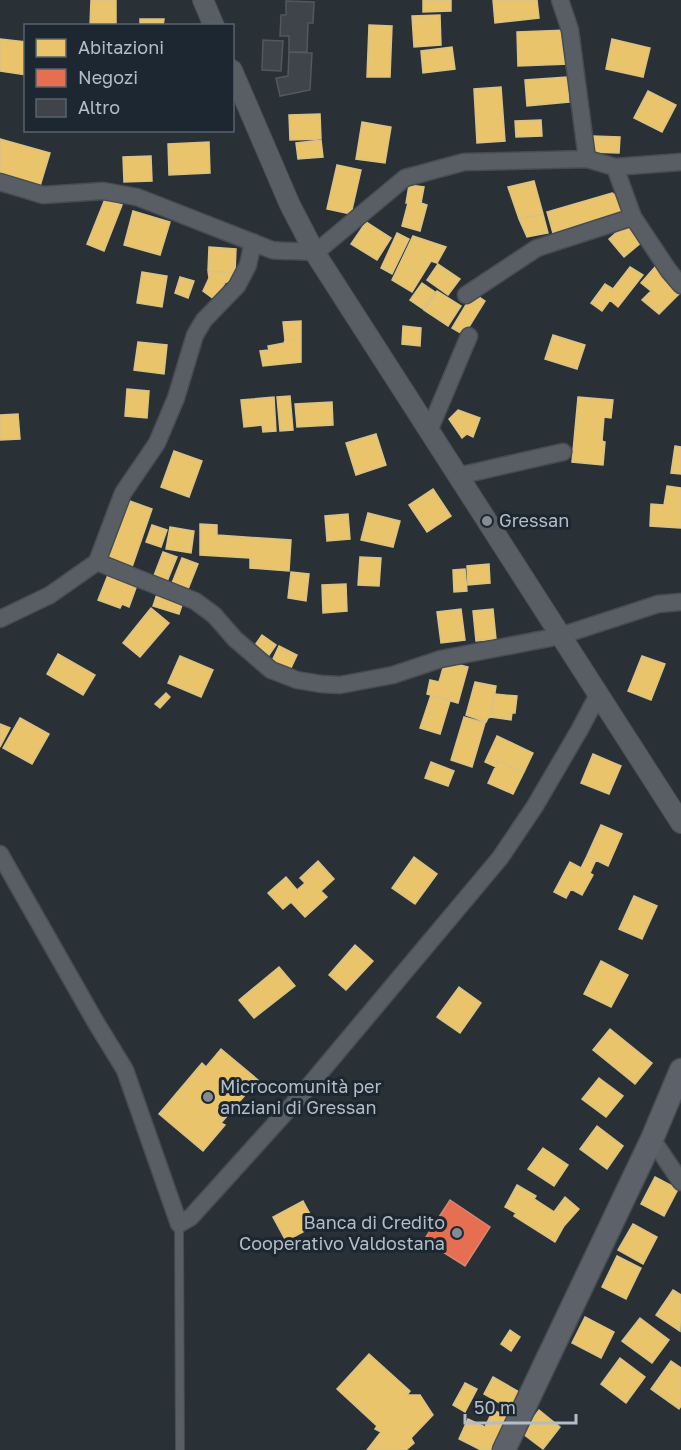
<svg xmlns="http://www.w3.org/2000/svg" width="681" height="1450" viewBox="0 0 681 1450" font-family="'Golos Text',sans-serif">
	<rect width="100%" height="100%" fill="#293036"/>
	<path fill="#e9c46a" stroke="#d9c286" stroke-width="1.5" d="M91 0H116V26H90Z
		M423 0H451V11L423 12Z
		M493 0H537L539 18 495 23Z
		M440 15 441 45 414 47 412 16Z
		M140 19H164L163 26H140Z
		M369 25 392 26 390 77H367Z
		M568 30 569 64 518 66 517 32Z
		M0 39 26 42V75L0 71Z
		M612 39 650 48 643 77 606 69Z
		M452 47 455 69 423 73 421 51Z
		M567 77 569 102 527 106 525 80Z
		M501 87 505 141 477 143 474 89Z
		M648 91 676 105 662 132 634 118Z
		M320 114 321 139 290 140 289 115Z
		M541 120 542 136 516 137 515 121Z
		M362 122 391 127 385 163 356 159Z
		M592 136 620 137 619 153 591 152Z
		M0 139 50 153 40 186 0 175Z
		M321 140 323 157 298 159 296 143Z
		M209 142 210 173 169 175 168 144Z
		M151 156 152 181 124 182 123 157Z
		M337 165 361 170 351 214 327 209Z
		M534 181 543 214 519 219 508 187Z
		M409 185 424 187 421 203 427 205 420 231 402 226 408 203H406Z
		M612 193 620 198 622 212 553 233 547 212Z
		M105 199 122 205 104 251 87 244Z
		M133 211 170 222 160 255 124 245Z
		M543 214 548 233 527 237 519 219Z
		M366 222 391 238 377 260 351 244Z
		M627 223 642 242 624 257 609 239Z
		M397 233 409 239 392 274 381 268Z
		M413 236 446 247 437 263 431 261 412 292 392 280Z
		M209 247 236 249 235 273 208 271Z
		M438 264 460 279 448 295 427 280Z
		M630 267 643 275 618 307 610 300 602 311 591 303 605 284 613 289Z
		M655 267 681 289V292L659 314 642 300 651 291 641 283Z
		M208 271 235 273 233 284 226 281 215 300 203 291 209 278Z
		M142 272 167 276 162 307 137 303Z
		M180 277 194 281 188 298 175 293Z
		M422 283 435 292 423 309 410 300Z
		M437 291 461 306 448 326 424 310Z
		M473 293 485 301 464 335 452 328Z
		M301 321V339L285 340 283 322Z
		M403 326 421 328 420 346 402 344Z
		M553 335 585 345 577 369 545 359Z
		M301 339V362L263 366 260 351 269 350 268 346 284 343 285 340Z
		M138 342 167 345 164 374 134 370Z
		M127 389 149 391 147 418 125 416Z
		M290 396 293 430 280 431 277 397Z
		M274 397 276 431 263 432 262 425 244 427 241 400Z
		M578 397 613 400 611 418 604 417 602 441 605 442 603 465 572 462Z
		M332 402 333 425 297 427 295 404Z
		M458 410 480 418 473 437 467 434 462 438 449 419Z
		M18 414 20 439 0 440V415Z
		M376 434 386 465 356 475 346 443Z
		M675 446 681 447V474L671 473Z
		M174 451 202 461 189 497 161 487Z
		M667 486 681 488V528L650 526 651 504 664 505Z
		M433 489 451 516 427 532 409 505Z
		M127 500 152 509 132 567 106 559Z
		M368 513 400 521 393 547 361 540Z
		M348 514 350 539 327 541 325 516Z
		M200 524 217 525V535L291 540 289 571 250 568V558L200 555Z
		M152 525 167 530 161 547 146 542Z
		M170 527 194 531 191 553 166 549Z
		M163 552 177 557 166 584 153 578Z
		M360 557 381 558 379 586 358 585Z
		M182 558 198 564 186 594 170 588Z
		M489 564 490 583 468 585 467 566Z
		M465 569 467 591 454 592 453 570Z
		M291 572 309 574 306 601 288 598Z
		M108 575 137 585 129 607 122 604 120 608 98 600Z
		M346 584 347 611 323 613 322 585Z
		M157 594 183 602 179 614 153 606Z
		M151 608 169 623 140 657 123 643Z
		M461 609 465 640 441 643 437 612Z
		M493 609 496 639 476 641 473 611Z
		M262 635 276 645 267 658 253 648Z
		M279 646 297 655 290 670 272 661Z
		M58 654 95 675 83 695 47 674Z
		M180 656 213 670 201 697 168 683Z
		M642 656 665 664 651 700 628 691Z
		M445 661 468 667 458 703 427 694 430 680 439 682Z
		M475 682 496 686 491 717 488 718 486 722 466 715Z
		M166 693 170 697 160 708 155 704Z
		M494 694 517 696 515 713H512L511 720 491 717Z
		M431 695 450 701 440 734 420 728Z
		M464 717 485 723 472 767 451 760Z
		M20 718 49 734 32 764 3 748Z
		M0 724 10 728 0 747Z
		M497 736 533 753 524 772 498 761 496 767 485 762Z
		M593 754 621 766 609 794 581 783Z
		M498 761 524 772 513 794 488 783Z
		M431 762 454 771 448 786 425 778Z
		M601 825 622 834 608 866 587 856Z
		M587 856 596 860 590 873 593 875 582 895 571 889 566 898 554 892 570 862 581 868Z
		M414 857 437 874 415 904 392 888Z
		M318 861 334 879 321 891 327 897 305 917 291 902 283 909 268 893 286 877 297 890 305 883 300 878Z
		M634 896 657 906 642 939 619 929Z
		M355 945 373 961 346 990 329 975Z
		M601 961 628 975 611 1007 584 994Z
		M279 967 295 986 254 1018 239 1000Z
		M459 987 481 1003 460 1033 437 1017Z
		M610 1029 652 1063 635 1084 593 1050Z
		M221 1049 258 1080 221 1123 225 1125 203 1151 159 1114 202 1063 206 1067Z
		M599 1078 623 1096 606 1117 582 1099Z
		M597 1126 623 1146 607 1169 580 1149Z
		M543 1148 568 1165 554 1186 528 1169Z
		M655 1177 678 1189 664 1216 641 1204Z
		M517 1185 536 1196 534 1199 554 1212 565 1197 579 1209 564 1226 555 1242 514 1216 516 1213 505 1207Z
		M303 1201 316 1225 286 1241 273 1217Z
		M633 1224 657 1237 643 1264 618 1250Z
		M617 1256 641 1268 626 1299 602 1287Z
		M673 1290 681 1295 680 1331 656 1315Z
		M585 1317 614 1332 601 1358 572 1343Z
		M640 1318 669 1340 652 1363 622 1341Z
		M510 1330 520 1337 511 1351 501 1344Z
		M369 1354 410 1391 407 1395H420L433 1415 411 1438 414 1443 406 1450H367L381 1432 375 1429 377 1426 337 1389Z
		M620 1358 645 1377 626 1403 601 1384Z
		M671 1361 681 1368V1406L679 1409 651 1389Z
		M493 1377 521 1393 512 1410 484 1394Z
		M465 1383 477 1389 465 1412 453 1405Z
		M493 1410 513 1419 498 1450H481L459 1439 468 1419 485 1427Z
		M539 1410 560 1427 543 1449 522 1433Z"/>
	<path fill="#e76f51" stroke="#d78675" stroke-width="1.5" d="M450 1200 490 1227 465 1266 424 1240Z"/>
	<path fill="#3e444a" stroke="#51585e" stroke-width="1.5" d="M286 1 314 2 313 23H308L307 52H289V36H280L281 15H286Z
		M263 40 283 41 281 71 262 70Z
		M289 52 312 53 310 90 280 96 276 78 288 76Z"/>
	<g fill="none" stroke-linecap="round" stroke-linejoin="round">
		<g stroke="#474c51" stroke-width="10">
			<path id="service" d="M179 1224 180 1450"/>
		</g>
		<g stroke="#474c51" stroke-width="19">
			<path id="minor" d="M587 159 615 167 681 162
				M615 167 633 217 669 271 681 285
				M0 182 43 195 103 191 137 197 272 250C287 252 301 250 315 253L405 178 464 162 587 159 570 30 560 0
				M466 295 537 248 633 217
				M429 431 469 336
				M458 476 563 452
				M97 562 195 601 214 615 235 639 271 670 297 680 321 684 340 685 393 675 441 659 560 636 658 604 681 602
				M0 619 50 595 97 562 123 493 157 443 176 398 195 335 204 320 237 286 248 265 253 242
				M0 854 95 1021 125 1070 179 1224 191 1217 303 1093 500 858 535 806 580 729 599 693
				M652 1139 681 1182"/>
		</g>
		<g stroke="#474c51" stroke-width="22">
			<path id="tertiary" d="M203 0 214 26
				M232 70 290 205 315 253 681 823"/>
		</g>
		<g stroke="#474c51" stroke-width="25">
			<path id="secondary" d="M504 1450 652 1139 681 1070"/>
		</g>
		<use href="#service" stroke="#595e64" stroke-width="8"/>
		<use href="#minor" stroke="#595e64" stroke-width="16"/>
		<use href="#tertiary" stroke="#595e64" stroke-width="20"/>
		<use href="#secondary" stroke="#5d626a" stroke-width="22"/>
	</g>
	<g fill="#838c95" stroke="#1c2731" stroke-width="2">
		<circle cx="487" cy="521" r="6"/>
		<circle cx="208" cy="1097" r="6"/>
		<circle cx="457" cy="1233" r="6"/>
	</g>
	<g text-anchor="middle" stroke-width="6" stroke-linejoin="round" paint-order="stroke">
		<g font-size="18" fill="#b3bdc8" stroke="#1c2731" text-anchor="start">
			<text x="499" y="527">Gressan</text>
			<text x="220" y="1093">Microcomunità per<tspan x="220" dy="21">anziani di Gressan</tspan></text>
			<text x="445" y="1229" text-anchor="end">Banca di Credito<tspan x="445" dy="21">Cooperativo Valdostana</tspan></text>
		</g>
	</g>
	<rect x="24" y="24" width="210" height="108" fill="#1c2731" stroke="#58636d" stroke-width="1.5"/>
	<rect x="36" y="39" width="30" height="18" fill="#e9c46a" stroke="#58636d" stroke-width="1.5"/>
	<text x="78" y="54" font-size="18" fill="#b3bdc8">Abitazioni</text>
	<rect x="36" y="69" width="30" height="18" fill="#e76f51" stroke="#58636d" stroke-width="1.5"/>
	<text x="78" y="84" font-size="18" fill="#b3bdc8">Negozi</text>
	<rect x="36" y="99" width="30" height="18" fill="#3e444a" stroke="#58636d" stroke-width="1.5"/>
	<text x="78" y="114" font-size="18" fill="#b3bdc8">Altro</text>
	<path d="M465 1414v9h111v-9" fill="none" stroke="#b3bdc8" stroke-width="3"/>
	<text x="474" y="1414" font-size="18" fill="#b3bdc8" stroke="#1c2731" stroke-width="4.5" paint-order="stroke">50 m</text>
</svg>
